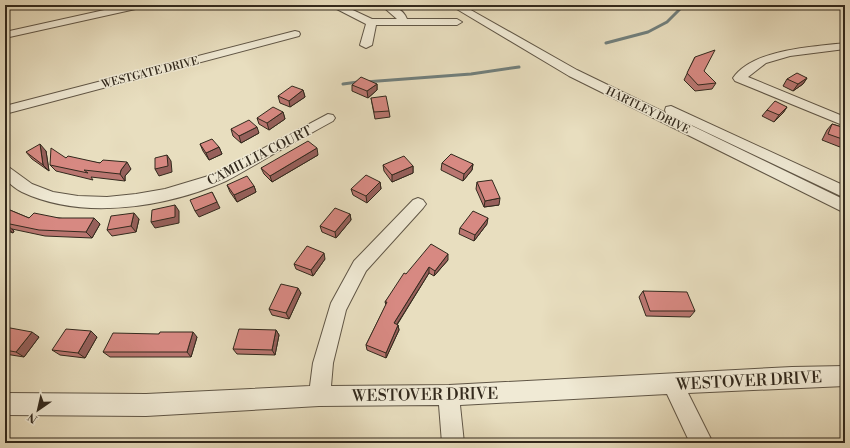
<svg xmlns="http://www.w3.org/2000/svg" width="850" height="448" viewBox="0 0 850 448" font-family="'Libre Bodoni',serif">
	<rect width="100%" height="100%" fill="#e8debf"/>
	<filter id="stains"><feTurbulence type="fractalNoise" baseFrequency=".005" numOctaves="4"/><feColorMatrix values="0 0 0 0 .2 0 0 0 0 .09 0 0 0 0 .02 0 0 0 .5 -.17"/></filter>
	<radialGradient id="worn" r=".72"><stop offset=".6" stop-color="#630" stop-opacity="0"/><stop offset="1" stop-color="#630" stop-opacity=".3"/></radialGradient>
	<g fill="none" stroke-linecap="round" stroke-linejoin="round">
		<path stroke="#717f7c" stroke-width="3" d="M768 5H804
			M606 43 648 32 667 22 684 5
			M365 82 471 74 519 67
			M343 84 358 82"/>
		<g stroke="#605646" stroke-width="2">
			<path id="minor" d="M127 5H145L140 8 5 38V32Z
				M329 5H342L372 19H397L381 5C391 5 403 8 407 19H457L462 22 457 25H376L372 45 366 48 360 45 366 24Z
				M450 5H462L577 70 845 200V213L569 76Z
				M295 31 299 32 300 34 299 36 5 114V106Z
				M845 43V49L790 56 766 63 748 77 845 117V126L735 81 733 78C753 49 813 47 845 43Z
				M671 106 845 186V198L666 113 665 110 666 107Z
				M328 114 333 115 335 118 333 121C306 136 279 150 253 166 244 171 236 176 226 181 167 207 83 221 22 192 16 189 10 184 5 179V167L10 168 32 184 53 192 78 196 107 197 136 194 165 189 215 174Z
				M418 198 423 200 426 204 423 208 366 271 346 310 333 363 331 386 449 385 792 367 845 366V386L688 393 713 443H690L667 394 460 405 464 443H442L439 405 319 406 146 416 5 415V393L146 394 310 386 313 363 331 303 354 261 413 200Z"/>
		</g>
		<use href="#minor" fill="#f0ead5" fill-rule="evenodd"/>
	</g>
	<path fill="#b97670" stroke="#32291d" d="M695 57 704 71 716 83 712 89 695 91 684 80Z
		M807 78 803 84 793 91 783 86 787 79Z
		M377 84V90L368 98 352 91V85Z
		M303 90 305 97 290 107 280 103 278 96Z
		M371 98 389 111 390 117 375 119Z
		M787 107 783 113 774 122 762 116 767 110Z
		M283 112 285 119 269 130 259 124 257 118Z
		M832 124 845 128V149L822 140 827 130Z
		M231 129 259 133 241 143 233 136Z
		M200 144 219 147 222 154 209 160 203 151Z
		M46 151 49 171 32 159 26 152Z
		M318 155 272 182 264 174 261 168Z
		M66 158 100 163 131 169 125 176V181L91 177 93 180 56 171 50 165Z
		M442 163 473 164 472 170 463 181 441 170Z
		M383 165 413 166V173L392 182 384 171Z
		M380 182 381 189 367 203 353 195 351 189Z
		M477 182 499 205 484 207 476 189Z
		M227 185 254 186 256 192 237 202 230 192Z
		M5 208 29 218H59L100 224 92 238 45 236 12 229 14 231 13 233 5 230Z
		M350 214 351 220 336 238 322 232 320 226Z
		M139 219 136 232 112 236 107 230Z
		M487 224 474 241 459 234 460 228Z
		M325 259 313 276 296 269 294 264Z
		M448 260 434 276 429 273 397 325H398L399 330 386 358 367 350 366 345 386 305 385 302 406 274Z
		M643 291 695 311 690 317 646 316 639 297Z
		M301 293 289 319 272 315 269 309Z
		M5 327 39 337 24 357 5 354Z
		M276 330 279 335 275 355 237 354 233 349Z
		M159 334 197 337 191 357H110L103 352Z
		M97 337 85 358 60 355 52 350Z"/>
	<path fill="#96605b" stroke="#32291d" d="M807 78 803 84 793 91 798 84Z
		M377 84V90L368 98 367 91Z
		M303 90 305 97 290 107 289 101Z
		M787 107 783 113 774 122 779 115Z
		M283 112 285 119 269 130 267 123Z
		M257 127 259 133 241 143 239 136Z
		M40 144 46 151 49 171 43 165Z
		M219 147 222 154 209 160 206 153Z
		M317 148 318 155 272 182 270 176Z
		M167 155 171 161 172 172 159 176 155 169Z
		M127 162 131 169 125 176V181L120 174 121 170Z
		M473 164 472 170 463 181 464 174Z
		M413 166V173L392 182V175Z
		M380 182 381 189 367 203 366 196Z
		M254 186 256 192 237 202 234 195Z
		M212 192 220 208 199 217 195 211Z
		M500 198 499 205 484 207 485 201Z
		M175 205 179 211V223L155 228 151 222Z
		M134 213 139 219 136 232 131 226Z
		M350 214 351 220 336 238 335 232Z
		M94 218 100 224 92 238 86 232Z
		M488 218 487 224 474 241 475 235Z
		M7 225 14 231 13 233 6 227Z
		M324 253 325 259 313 276 311 270Z
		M448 254V260L434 276 435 271Z
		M429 267V273L394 329V323Z
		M298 288 301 293 289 319 286 313Z
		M398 325 399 330 386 358V353Z
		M276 330 279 335 275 355 272 350Z
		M91 331 97 337 85 358 78 353Z
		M32 332 39 337 24 357 16 352Z
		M193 332 197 337 191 357 187 352Z"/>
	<path fill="#d78982" stroke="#32291d" d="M715 50 704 71 716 83 698 85 687 73 695 57Z
		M797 73 807 78 798 84 787 79Z
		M361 77 377 84 367 91 352 85Z
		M292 86 303 90 289 101 278 96Z
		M386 96 389 111 374 112 371 98Z
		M775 101 787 107 779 115 767 110Z
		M273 107 283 112 267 123 257 118Z
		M249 120 257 127 239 136 231 129Z
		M832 124 845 128V140L828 134Z
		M212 139 219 147 206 153 200 144Z
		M308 141 317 148 270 176 261 168Z
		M40 144 43 165 26 152Z
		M51 148 66 158 68 156 100 163 103 160 127 162 121 170 120 174 84 170 88 173 50 165Z
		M451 154 473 164 464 174 442 163Z
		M167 155 168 166 155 169V158Z
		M404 156 413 166 392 175 383 165Z
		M366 175 380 182 366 196 351 189Z
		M247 176 254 186 234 195 227 185Z
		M492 180 500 198 485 201 477 182Z
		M212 192 217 202 195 211 190 200Z
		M175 205V217L151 222 152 210Z
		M5 208 29 218 34 213 59 218H94L86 232 39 230 5 223Z
		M335 208 350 214 335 232 320 226Z
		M473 211 488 218 475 235 460 228Z
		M134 213 131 226 107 230 111 216Z
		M431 244 448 254 435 271 429 267 394 323 398 325 386 353 366 345 387 302H385L404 273 406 274Z
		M307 246 324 253 311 270 294 264Z
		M281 284 298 288 286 313 269 309Z
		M643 291 687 292 695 311H650Z
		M5 327 32 332 16 352 5 350Z
		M66 329 91 331 78 353 52 350Z
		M239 329 276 330 272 350 233 349Z
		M160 332H193L187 352H103L113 333 159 334Z"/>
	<g text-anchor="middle" stroke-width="3" stroke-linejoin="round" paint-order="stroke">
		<g font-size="11" fill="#32291d" stroke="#f0ead5">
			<text transform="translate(150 72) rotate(-14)" y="4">WESTGATE DRIVE</text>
			<text transform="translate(648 110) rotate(26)" y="4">HARTLEY DRIVE</text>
		</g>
		<g font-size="13" fill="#32291d" stroke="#f0ead5">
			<text transform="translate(259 155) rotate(-27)" y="5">CAMILLIA COURT</text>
		</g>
		<g font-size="16" fill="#32291d" stroke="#f0ead5">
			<text transform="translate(749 380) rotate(-3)" y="6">WESTOVER DRIVE</text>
			<text transform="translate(425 394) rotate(-1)" y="6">WESTOVER DRIVE</text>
		</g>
	</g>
	<rect width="850" height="448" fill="none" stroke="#e8debf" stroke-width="20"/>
	<rect x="6" y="6" width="838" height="436" fill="none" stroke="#32291d" stroke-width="2"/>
	<rect x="10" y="10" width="830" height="428" fill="none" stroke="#32291d"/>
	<g transform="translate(38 410) rotate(214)" stroke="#f0ead5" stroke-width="3" paint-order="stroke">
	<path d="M0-3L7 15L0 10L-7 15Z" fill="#32291d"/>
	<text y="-6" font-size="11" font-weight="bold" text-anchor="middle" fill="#32291d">N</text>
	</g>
	<rect width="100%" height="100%" filter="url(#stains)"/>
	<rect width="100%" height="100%" fill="url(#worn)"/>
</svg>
